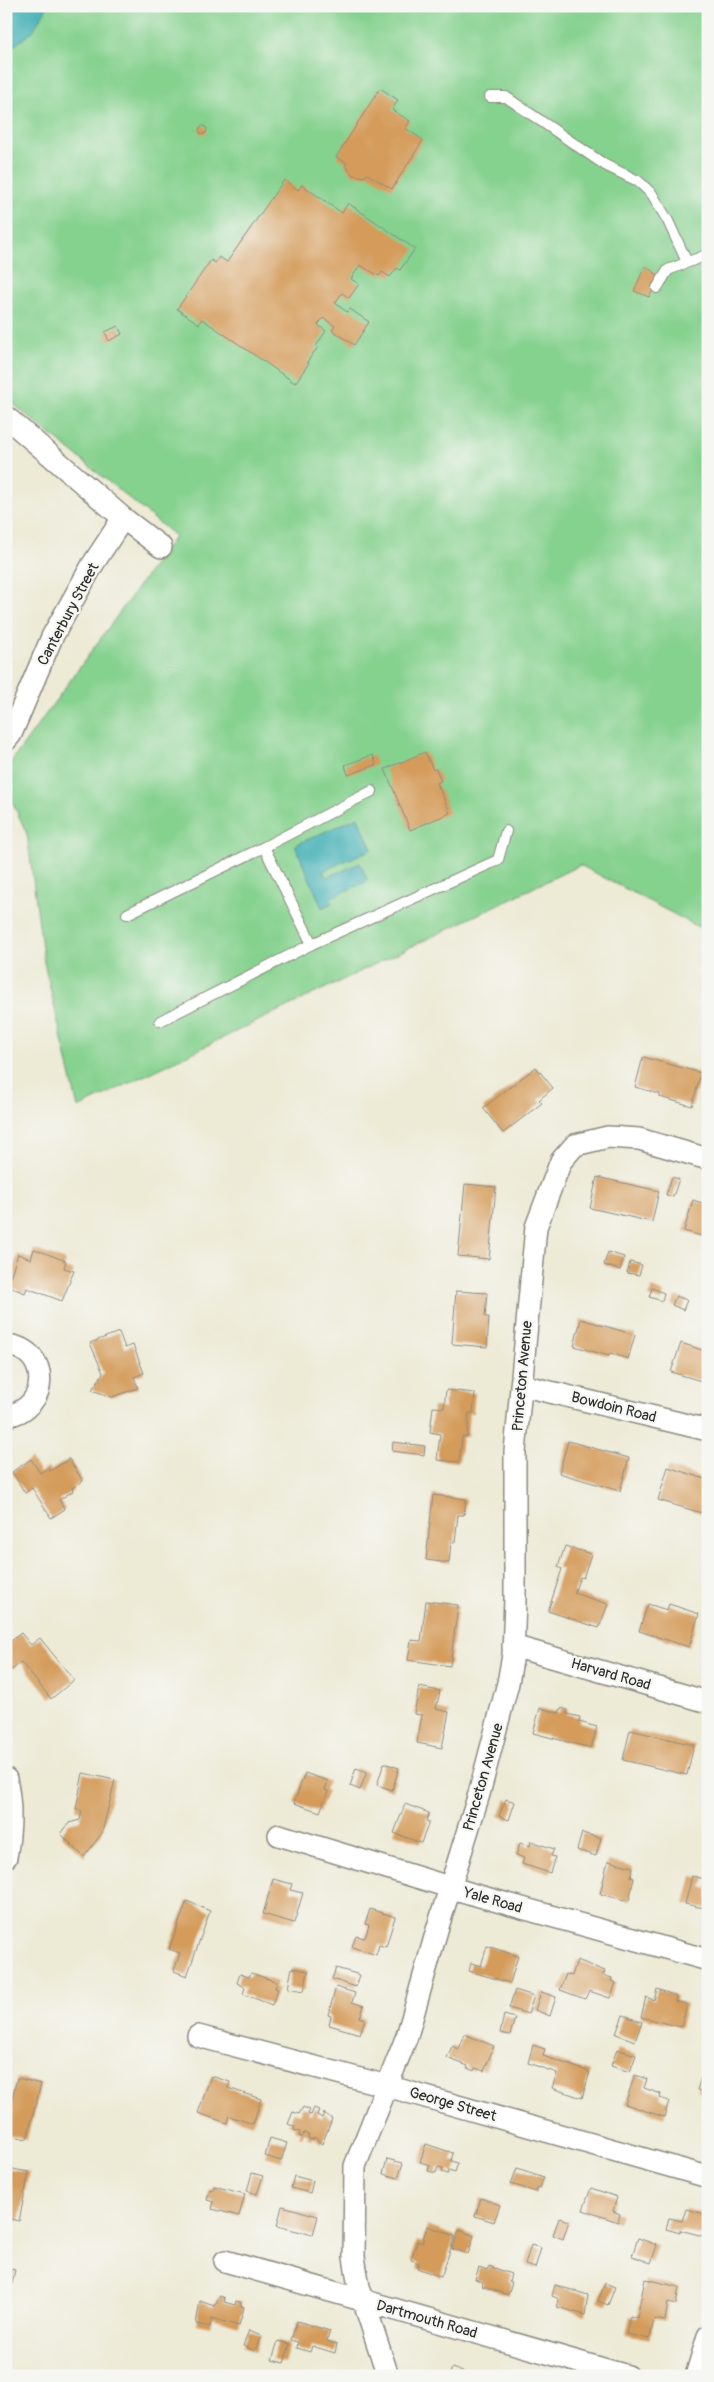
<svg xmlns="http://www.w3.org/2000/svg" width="714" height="2382" viewBox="0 0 714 2382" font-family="Pangolin,sans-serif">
	<rect width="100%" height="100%" fill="#f6f6f2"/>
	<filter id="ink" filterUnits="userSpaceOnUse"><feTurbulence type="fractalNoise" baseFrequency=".02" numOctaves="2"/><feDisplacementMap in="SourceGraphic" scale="10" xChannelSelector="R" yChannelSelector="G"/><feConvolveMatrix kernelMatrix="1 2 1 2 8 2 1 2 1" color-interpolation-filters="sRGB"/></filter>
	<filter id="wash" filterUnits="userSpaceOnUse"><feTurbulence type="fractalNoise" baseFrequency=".0096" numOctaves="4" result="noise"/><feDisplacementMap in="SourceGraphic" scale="20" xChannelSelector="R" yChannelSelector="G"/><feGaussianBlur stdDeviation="1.12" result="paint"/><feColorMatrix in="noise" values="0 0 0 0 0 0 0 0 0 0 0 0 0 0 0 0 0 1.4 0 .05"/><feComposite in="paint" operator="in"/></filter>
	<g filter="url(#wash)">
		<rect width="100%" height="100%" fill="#edead6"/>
		<path fill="#85d18e" stroke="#587e5c" d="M6 6H708V932L580 865 78 1108 44 962 27 834 6 788V769L175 536 6 398Z"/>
		<path fill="#3badb3" stroke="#336c6f" d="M6 6H48L32 32 6 52Z
			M358 817 372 849 323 871 327 877 360 863 368 881 330 898 332 903 322 908 295 845Z"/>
		<g id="blocks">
			<path fill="#d49b5a" d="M380 88 398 100 392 110 410 121 405 128 423 140 392 189 367 174 365 177 353 175 345 166 347 163 336 157Z
				M199 130a4 4 0 1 1 8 0a4 4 0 1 1-8 0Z
				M284 180 298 190 302 185 342 213 348 203 415 249 400 270 397 268 390 277 382 272 379 276 360 265 351 279 359 284 349 298 342 293 335 303 347 312 350 309 369 322 354 345 332 330 335 326 323 318 318 325 326 331 316 346 318 347 307 362 309 363 295 383 202 319 199 324 177 309 211 260 215 263 219 257 227 262Z
				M645 266 661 277 649 297 634 291Z
				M118 326 122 334 109 341 105 332Z
				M425 752 433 770 436 769 441 781 437 783 450 813 410 830 385 769Z
				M373 755 376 765 348 775 345 765Z
				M643 1057 701 1073 692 1106 660 1097V1094L635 1087Z
				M536 1067 553 1088 539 1100 542 1103 503 1133 483 1108Z
				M597 1177 659 1191 652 1222 590 1208Z
				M672 1177 679 1179 673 1197 666 1195Z
				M465 1184 496 1187 489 1259 458 1256Z
				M693 1200 708 1205V1238L684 1231Z
				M34 1249 66 1261 64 1268 74 1271 62 1301 27 1288 25 1293 7 1286 18 1254 31 1259Z
				M608 1252 624 1257 620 1270 604 1265Z
				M630 1262 642 1265 639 1275 627 1273Z
				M652 1288 664 1293 662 1301 649 1297Z
				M456 1291 487 1293 485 1317H489L487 1347 452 1344Z
				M676 1296 687 1300 683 1310 672 1305Z
				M581 1319 635 1335 628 1359 610 1353 609 1356 574 1346Z
				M119 1332 125 1348 133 1345 144 1373 134 1377 138 1388 112 1397 92 1390 103 1373 90 1343Z
				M681 1343 708 1352V1383L671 1372Z
				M446 1390 475 1393 473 1413H469L467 1437H462L459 1462 437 1460 440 1434 430 1432 433 1407 444 1408Z
				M568 1441 629 1458 620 1491 559 1473Z
				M393 1442 425 1446 424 1455 392 1451Z
				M31 1459 40 1473 48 1468 50 1471 69 1459 83 1481 72 1488 73 1491 59 1500 65 1509 51 1518 32 1488 25 1493 12 1472Z
				M668 1467 708 1480V1515L658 1500Z
				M433 1495 466 1499 464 1515H458L455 1542H451L449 1563 426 1560Z
				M565 1546 591 1554 583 1578 580 1577 574 1593 608 1604 599 1628 548 1611 562 1569 558 1567Z
				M426 1601 458 1605 450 1666 408 1660 411 1640 421 1641Z
				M648 1604 667 1610 669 1604 699 1614 689 1647 639 1631Z
				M21 1633 31 1645 40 1638 74 1680 51 1699 21 1662 12 1670 6 1663V1645Z
				M419 1687 440 1691 436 1709 449 1712 442 1748 417 1743 422 1715 414 1714Z
				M540 1708 559 1713 561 1708 568 1710 567 1714 580 1717 579 1722 597 1727 591 1748 533 1733Z
				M630 1730 694 1745 687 1775 623 1760Z
				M384 1763 399 1768 392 1790 377 1785Z
				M356 1768 367 1772 360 1790 350 1786Z
				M83 1773 115 1780 102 1833 84 1857 61 1834 69 1823 80 1820 82 1811 76 1809Z
				M305 1773 328 1781 325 1790 328 1791 320 1812 294 1803Z
				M506 1799 515 1802 509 1820 499 1816Z
				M405 1804 429 1813 426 1821 429 1822 421 1843 394 1833Z
				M582 1833 601 1838 596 1856 577 1850Z
				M531 1841 554 1849 551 1856 555 1857 550 1873 522 1864 524 1858 516 1855 520 1843 530 1846Z
				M608 1861 633 1867 631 1877 634 1878 629 1901 600 1894Z
				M692 1876 705 1879 702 1887 708 1889V1909L685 1904Z
				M273 1879 292 1884 290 1890 303 1893 294 1923 263 1914Z
				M187 1901 210 1911 187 1976 174 1971 180 1953 169 1949Z
				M370 1909 395 1917 386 1947 379 1945 376 1955 352 1947 356 1936 365 1938 369 1925 365 1924Z
				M487 1946 518 1956 510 1983 469 1971 471 1963 481 1966Z
				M577 1960 605 1971 603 1975 612 1978 611 1981 616 1983 610 1998 589 1991 585 1999 560 1990 566 1974 572 1976Z
				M292 1968 308 1971 304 1991 288 1988Z
				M336 1968 360 1975 356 1987 332 1979Z
				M251 1973 277 1982 275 1988 278 1989 272 2005 243 1994 245 1987 237 1983 240 1974 249 1977Z
				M336 1987 355 1993 352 2002 364 2006 360 2017 365 2019 360 2034 329 2025 331 2016 328 2015Z
				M657 1989 676 1996 675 2001 687 2004 681 2027 641 2017 646 1997 654 2000Z
				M515 1990 534 1996 528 2014 509 2008Z
				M541 1992 556 1997 550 2016 535 2010Z
				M504 2015 515 2018 510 2035 500 2033Z
				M623 2015 642 2022 635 2041 616 2034Z
				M464 2034 494 2046 484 2071 475 2068 474 2071 467 2068 468 2066 447 2058 452 2046 458 2049Z
				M533 2045 545 2049 543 2056 590 2072 582 2098 552 2088 557 2073 528 2063Z
				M617 2049 636 2055 630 2072 611 2066Z
				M703 2071 708 2073V2093L697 2090Z
				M635 2075 647 2079 644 2088 661 2094 660 2098 669 2101 664 2117 625 2104Z
				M211 2076 230 2082 228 2088 261 2099 253 2124 229 2116 227 2123 198 2113Z
				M17 2078 41 2084 27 2139 7 2135 13 2112 9 2111Z
				M303 2107 310 2110 308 2114 311 2115 314 2108 319 2110 317 2115 322 2118 324 2113 332 2119 322 2144 314 2137 312 2140 308 2138 309 2135 304 2133 302 2137 299 2136 300 2132 294 2130 295 2127 288 2124 293 2112 299 2114Z
				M270 2138 287 2143 281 2161 265 2156Z
				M426 2144 453 2153 451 2161 458 2163 455 2172 449 2170 448 2174 442 2172 443 2168 438 2167 436 2173 428 2171 430 2165 420 2162Z
				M387 2159 403 2163 398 2178 383 2174Z
				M6 2168 29 2172 19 2221 6 2218Z
				M517 2168 544 2177 540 2188 538 2187 536 2192 511 2184Z
				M252 2173 263 2176 257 2194 247 2191Z
				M294 2176 313 2181 310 2193 291 2188Z
				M214 2186 245 2194 239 2216 212 2209 214 2202 207 2200 210 2189 213 2190Z
				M591 2188 617 2197 613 2211 620 2214 618 2222 583 2210Z
				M481 2198 500 2205 494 2222 475 2216Z
				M282 2206 318 2216 313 2235 277 2226Z
				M686 2209 708 2215 703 2236 680 2230V2233L666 2229 669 2218 682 2221Z
				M559 2218 569 2221 563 2239 553 2235Z
				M427 2226 455 2236 441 2277 417 2268 419 2263 411 2260 417 2241 422 2243Z
				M459 2230 474 2236 468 2254 452 2249Z
				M638 2238 657 2245 651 2263 632 2256Z
				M531 2245 541 2248 535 2268 525 2265Z
				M489 2266 511 2274 509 2281 512 2283 508 2295 482 2286 483 2282 475 2279 479 2267 487 2270Z
				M6 2268 15 2270 7 2307H6Z
				M645 2279 679 2287 676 2304 668 2302 665 2321 654 2319 650 2339 626 2334 630 2316 637 2318Z
				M605 2283 615 2287 608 2305 598 2301Z
				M555 2285 588 2295 585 2315 557 2307 559 2299 552 2296Z
				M220 2296 225 2298 224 2302 235 2305 236 2301 241 2302V2306L244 2307 239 2326 212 2318 210 2327 196 2324 200 2301 214 2306Z
				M297 2321 330 2331 327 2341 337 2344 335 2353 312 2346 310 2352 297 2348 298 2342 291 2340Z
				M249 2330 261 2335 255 2351 243 2346Z
				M278 2341 290 2344 284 2363 272 2360Z
				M452 2368 468 2374V2376H449Z"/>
		</g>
	</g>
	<g filter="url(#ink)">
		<use href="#blocks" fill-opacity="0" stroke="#8c8a80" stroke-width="1"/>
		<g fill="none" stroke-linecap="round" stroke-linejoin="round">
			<g stroke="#8c8a80" stroke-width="12">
				<path id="service" d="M490 97H506L605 165 638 181 652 194 668 221 687 262
					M657 288 668 270 704 256
					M372 791 264 847 312 944 498 860 506 831
					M127 914 264 847
					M160 1021 312 944"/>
			</g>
			<g stroke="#8c8a80" stroke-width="24">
				<path id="minor" d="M6 417 123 518 161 547
					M6 740 11 734 52 637 93 564 123 518
					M6 1345C51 1349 51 1409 6 1416
					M521 1385 708 1430
					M513 1646 708 1702
					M6 1779C12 1805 11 1830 6 1857
					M279 1835 472 1894 708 1960
					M198 2036 387 2086 708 2177
					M225 2261 628 2376
					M388 2376 359 2287 354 2257 355 2166 407 2036 437 1930 479 1794 508 1683 513 1655 515 1599V1452L536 1227 561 1161 575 1145 608 1137 639 1139 708 1159
					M696 2376 708 2336"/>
			</g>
			<use href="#service" stroke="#fff" stroke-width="10"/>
			<use href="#minor" stroke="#fff" stroke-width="21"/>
		</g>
	</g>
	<g text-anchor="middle" stroke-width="4.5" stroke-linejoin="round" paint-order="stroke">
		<g font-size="15" fill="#2b2b2b" stroke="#f6f6f2">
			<text transform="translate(68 614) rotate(-62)" y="5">Canterbury Street</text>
			<text transform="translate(522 1376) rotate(-85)" y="5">Princeton Avenue</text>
			<text transform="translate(614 1407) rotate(14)" y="5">Bowdoin Road</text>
			<text transform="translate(611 1674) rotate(16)" y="5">Harvard Road</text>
			<text transform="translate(483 1777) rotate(-74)" y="5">Princeton Avenue</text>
			<text transform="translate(493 1900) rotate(16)" y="5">Yale Road</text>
			<text transform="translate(453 2104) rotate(16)" y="5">George Street</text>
			<text transform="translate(427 2319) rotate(16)" y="5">Dartmouth Road</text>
		</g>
	</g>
	<rect width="714" height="2382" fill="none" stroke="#f6f6f2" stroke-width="25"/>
</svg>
